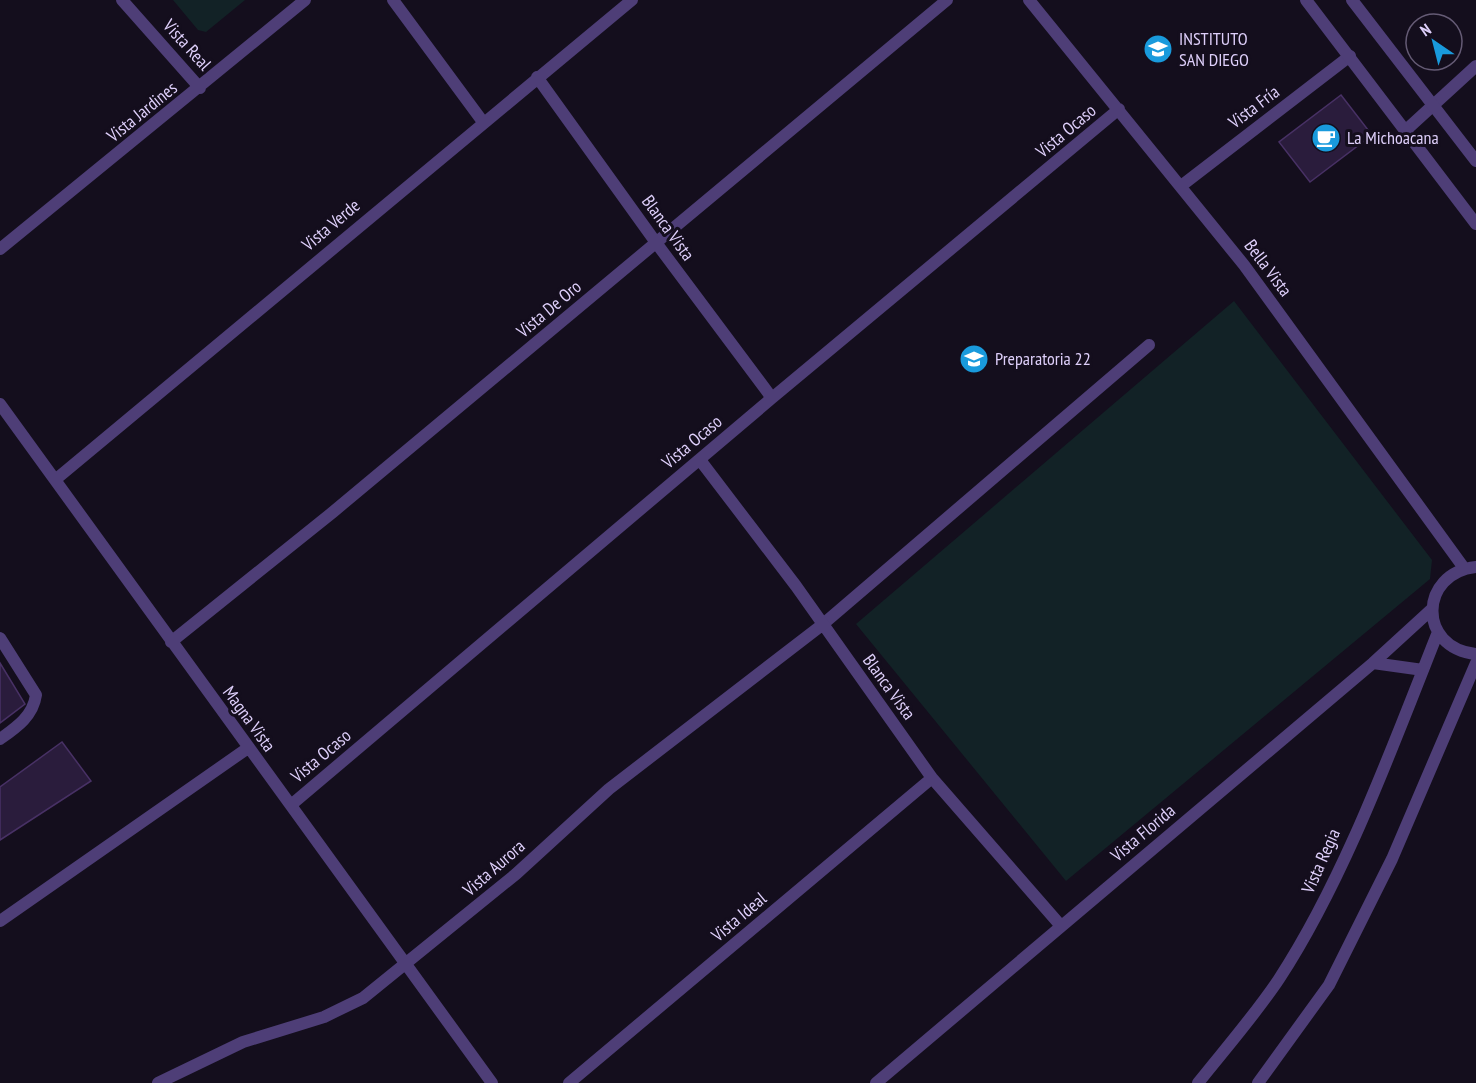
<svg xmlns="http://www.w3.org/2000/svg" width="1476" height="1083" viewBox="0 0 1476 1083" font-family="'PT Sans Narrow',sans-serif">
	<rect width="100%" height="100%" fill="#140e1d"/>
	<path fill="#122226" d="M173 0H245L206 32 198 30Z
		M1234 301 1432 560 1430 579 1066 881 856 624Z"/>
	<path fill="#2a1c3c" stroke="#483165" stroke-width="1.5" d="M1341 95 1372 135 1310 182 1279 142Z
		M0 663 25 704 0 723Z
		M62 742 91 781 0 840V787Z"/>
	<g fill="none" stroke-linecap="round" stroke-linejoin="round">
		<path stroke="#4e3e77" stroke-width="12" d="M822 625 1149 345
			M0 638 36 695C33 716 17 727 0 739"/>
		<path stroke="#4e3e77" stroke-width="12" d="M122 0 200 88
			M393 0 483 122
			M1029 0 1244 265 1464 568
			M537 77 657 244 772 398
			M1405 131 1476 66
			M1181 186 1350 56
			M0 249 305 0
			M0 404 492 1083
			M700 460 796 586 932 778 1061 926
			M55 480 632 0
			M1476 567C1419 573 1417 648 1476 654
			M171 642 333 512 947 0
			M1373 663 1423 670
			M291 805 772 398 1119 109
			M0 921 248 748
			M158 1083 243 1042 324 1017 363 998 516 874 609 789 822 625
			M569 1083 932 778
			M876 1083 1373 663 1432 609
			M1198 1083C1225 1049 1255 1015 1279 979 1345 878 1393 745 1438 632
			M1258 1083 1329 985 1392 859 1476 663"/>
		<path stroke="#4e3e77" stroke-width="12" d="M1306 0 1476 224
			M1352 0 1476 161"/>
	</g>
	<defs>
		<g id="school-disc" transform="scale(1.5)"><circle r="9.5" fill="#199adc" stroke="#140e1d"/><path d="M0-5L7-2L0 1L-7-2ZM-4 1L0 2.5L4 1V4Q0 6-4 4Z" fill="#fff"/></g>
		<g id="cafe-disc" transform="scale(1.5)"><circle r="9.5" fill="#199adc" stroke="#140e1d"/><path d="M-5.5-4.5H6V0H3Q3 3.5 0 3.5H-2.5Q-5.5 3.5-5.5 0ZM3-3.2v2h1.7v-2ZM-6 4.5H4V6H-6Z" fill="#fff"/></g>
		<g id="university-disc" transform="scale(1.5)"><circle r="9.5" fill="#199adc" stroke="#140e1d"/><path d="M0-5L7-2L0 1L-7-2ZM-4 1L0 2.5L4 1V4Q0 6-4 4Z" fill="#fff"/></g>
	</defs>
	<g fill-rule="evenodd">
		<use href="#school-disc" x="1158" y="49"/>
		<use href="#cafe-disc" x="1326" y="138"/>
		<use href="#university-disc" x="974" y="359"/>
	</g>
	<g text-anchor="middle" stroke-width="6" stroke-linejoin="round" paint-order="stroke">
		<g font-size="18" fill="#decffa" stroke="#140e1d" text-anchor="start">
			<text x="1179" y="45">INSTITUTO<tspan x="1179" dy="21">SAN DIEGO</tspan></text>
			<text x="1347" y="144">La Michoacana</text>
			<text x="995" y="365">Preparatoria 22</text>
		</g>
		<g font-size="18" fill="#decffa" stroke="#140e1d">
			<text transform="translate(187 45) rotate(48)" y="6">Vista Real</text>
			<text transform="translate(1254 107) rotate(-37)" y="6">Vista Fría</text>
			<text transform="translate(142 112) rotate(-39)" y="6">Vista Jardines</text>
			<text transform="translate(1066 131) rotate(-40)" y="6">Vista Ocaso</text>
			<text transform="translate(331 225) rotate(-40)" y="6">Vista Verde</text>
			<text transform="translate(668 228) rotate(54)" y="6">Blanca Vista</text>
			<text transform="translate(1268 268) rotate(53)" y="6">Bella Vista</text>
			<text transform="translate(549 309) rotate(-40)" y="6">Vista De Oro</text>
			<text transform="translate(692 442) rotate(-40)" y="6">Vista Ocaso</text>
			<text transform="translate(889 687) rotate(54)" y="6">Blanca Vista</text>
			<text transform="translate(249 719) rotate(54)" y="6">Magna Vista</text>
			<text transform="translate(321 756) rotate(-40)" y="6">Vista Ocaso</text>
			<text transform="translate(1143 833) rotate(-40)" y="6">Vista Florida</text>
			<text transform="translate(1321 861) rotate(-66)" y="6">Vista Regia</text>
			<text transform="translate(494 868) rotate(-41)" y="6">Vista Aurora</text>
			<text transform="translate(739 917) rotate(-40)" y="6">Vista Ideal</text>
		</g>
	</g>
	<g transform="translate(1434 42) rotate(325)"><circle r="28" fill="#140e1d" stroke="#655b75" stroke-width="1.5"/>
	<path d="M0-4.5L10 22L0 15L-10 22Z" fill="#199adc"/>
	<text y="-9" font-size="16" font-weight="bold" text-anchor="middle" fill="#decffa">N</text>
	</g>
</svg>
